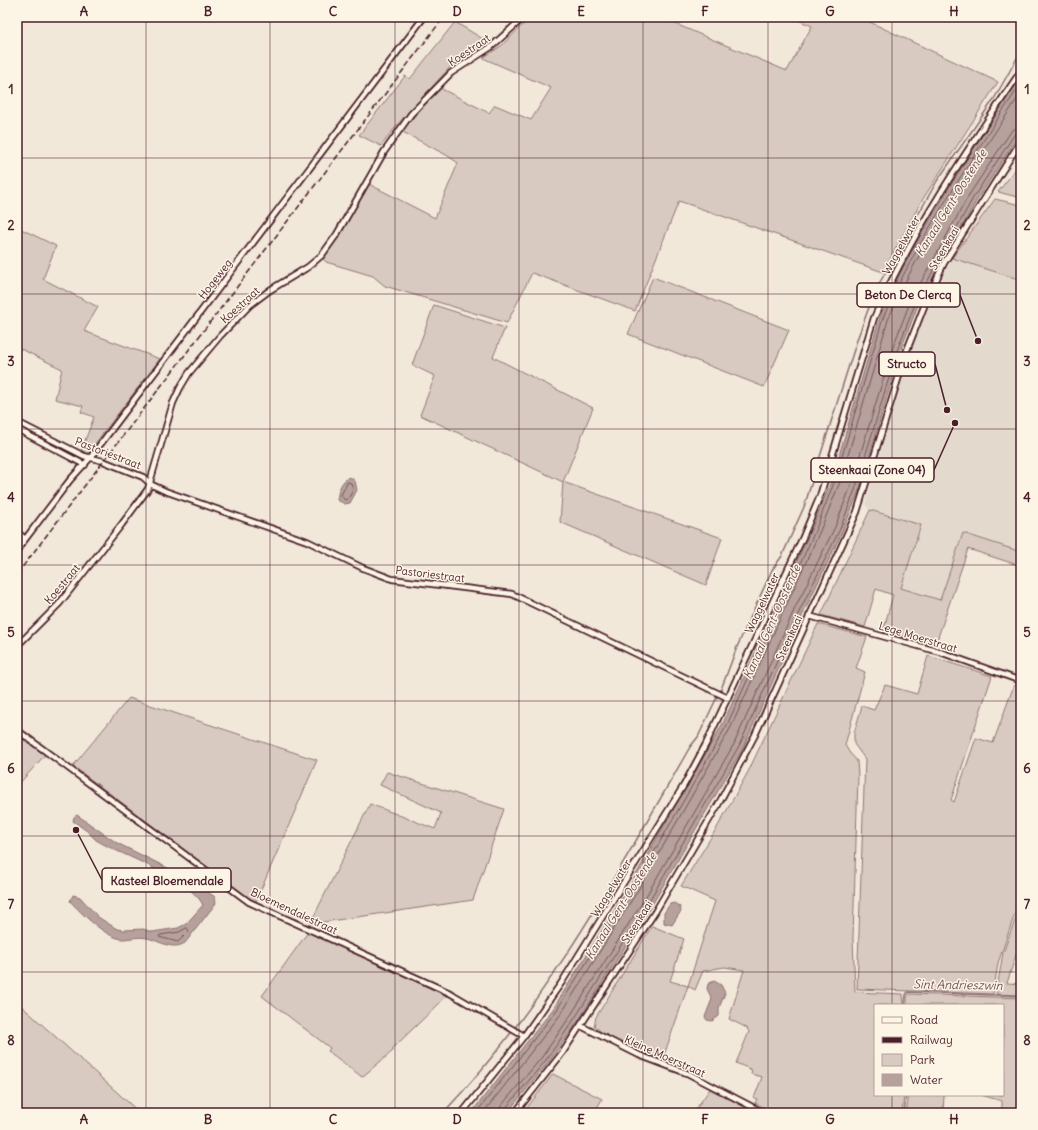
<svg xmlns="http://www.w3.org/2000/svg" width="1038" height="1130" viewBox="0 0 1038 1130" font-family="Delius,sans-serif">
	<rect width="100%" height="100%" fill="#f1e8da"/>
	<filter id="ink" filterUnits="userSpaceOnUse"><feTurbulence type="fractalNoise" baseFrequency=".025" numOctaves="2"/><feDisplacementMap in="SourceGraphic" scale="8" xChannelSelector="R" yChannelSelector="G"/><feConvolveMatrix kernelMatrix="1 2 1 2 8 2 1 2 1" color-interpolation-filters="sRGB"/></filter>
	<g filter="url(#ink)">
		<path fill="#e4d9cd" d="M952 258 1021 280V552L963 533 940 600 901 588 921 525 870 510 865 505 913 341Z"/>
		<path fill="#d8cac0" stroke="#917476" d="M531 17H659L787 71 812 26 791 17H859L998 82 921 202 883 272 679 201 635 311 532 273 507 323 385 286 373 276 326 262 323 259 339 237 367 183 435 218 458 163 448 156 401 131 440 88 489 113 495 105 531 120 551 88 483 58 501 46Z
			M455 22 488 42 453 64 398 124 381 146 359 135 405 76 410 79Z
			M1021 162V198L998 192Z
			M995 199 1021 205V280L952 258Z
			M17 227 56 246 43 279 98 307 84 331 160 359 87 454 81 451 94 417 81 412 83 406 55 399 62 369 17 347Z
			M653 277 789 330 764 387 628 334Z
			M434 305 505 328 493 357 593 408 563 482 722 538 706 585 560 522 563 482 420 415 435 376 412 365Z
			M64 448 83 458V459L81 460 64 451Z
			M870 510 921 525 901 588 940 600 963 533 1021 552V566L968 549 935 646 883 632 893 595 876 589 865 627 821 615Z
			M818 624 867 637 856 668 865 672 845 745 849 752 857 761 858 776 853 938 855 992 903 994 904 1005H875V1095H904L902 1113H775L755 1103 757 1099 754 1098 762 1077 751 1074 752 1070 736 1063 749 1032 747 1028 729 1019 744 970 724 967 703 971 695 990 688 986 662 1061C640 1051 612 1042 594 1026L596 1017 652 926 684 939 670 981 688 986 715 901 681 886 718 826 748 772Z
			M928 656 992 676 951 800 954 802 976 738 993 743 1014 685 1021 687V896L998 963 993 994 857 989 865 759 854 744V733L862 706 874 710 885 685 917 694Z
			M129 698 317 760 256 901 250 899 73 766Z
			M17 735 45 755 17 786Z
			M387 772 504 809 473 900 310 924 370 804 435 829 441 813 380 785Z
			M1021 904V940L1007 983 1021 984V995L996 994 1003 953Z
			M308 932 447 996 392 1049 394 1050 362 1077 328 1051 330 1048 262 996Z
			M909 994 1021 998V1113H1002V1101L981 1095H1003V1005H907V997Z
			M17 1002 140 1113H17Z
			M553 1074 602 1099 594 1113H523Z
			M710 1089 712 1090 757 1113H693Z
			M909 1095H944L943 1113H906Z"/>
		<path fill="#b6a19c" stroke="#8b6d6f" d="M1021 77V132L977 200 918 305 901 349 859 491 843 530 804 612 743 748 653 903 577 1023 549 1062 507 1113H471L553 1009 630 885 723 723 812 528 832 479 880 317C898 273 922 233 946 193 970 154 995 115 1021 77Z
			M350 477 355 481 357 490 350 503 345 504 337 500C338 491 341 480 350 477Z
			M77 815 117 843 188 878 215 897 216 903 213 907 185 943C172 951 160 941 147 938 139 936 130 939 122 939 105 937 81 913 70 901L73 895 80 897 98 917 117 929 124 930 143 929 152 932 178 928 186 924 203 905C190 878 122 856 96 840L87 831 73 821 74 817Z
			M675 903 680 907 681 911 672 925 664 923V913L670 904Z
			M714 981 721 985 725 993 719 1008V1016L712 1021 707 1020 705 1017 712 999 707 989 708 984Z"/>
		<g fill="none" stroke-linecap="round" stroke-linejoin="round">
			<path stroke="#755358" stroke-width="1" d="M348 482 351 483 353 490 348 499 345 500 341 496Z
				M187 928 189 931 178 942 159 937 160 935 179 932Z
				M476 1113 556 1011 634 887 727 725 816 529 835 480 883 318C901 276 924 236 948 197 972 159 995 121 1021 84
				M483 1113 561 1014 638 890 731 727 820 531 840 482 888 320C922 239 973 166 1021 93
				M499 1113 501 1106 542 1057 569 1018 645 898 734 744 795 608 835 527 850 488 893 347 910 302 969 195 1012 130 1021 126
				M504 1113 505 1109 546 1060 573 1021 649 901 739 746 800 610 840 529 855 490 898 348 915 304 973 198 1016 132 1021 131"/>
			<path stroke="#8b6d6f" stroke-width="1.5" d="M720 692 737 647 772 570 782 556 804 507 858 337 875 291 937 181 994 99 1021 51
				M295 919 351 946
				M282 920 299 927
				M370 959 457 1000 500 1025
				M453 992 503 1021
				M905 1005 906 995 908 992 1021 996
				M443 1113C545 1006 617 874 690 747L698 737 718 695
				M904 1113 906 1095"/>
			<g stroke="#4a1f2b" stroke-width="8">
				<path id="minor" d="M17 422 84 456 103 461 143 477 152 485 165 491 307 541 363 568 392 579 512 594 728 698
					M17 429 85 465
					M17 532 25 539
					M17 550 70 480 90 458 424 17
					M809 616 940 652 1021 681
					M17 646 59 604 122 524 148 489 173 403 180 388 189 373 220 336 250 305 270 290 308 267 322 255 337 234 384 152 411 114 451 73 491 47 524 17
					M17 730 249 902 450 993 524 1036
					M581 1026 639 1055 689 1074 764 1113
					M462 1113 524 1036 562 982 684 785 706 744 803 537 820 496 874 318C913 230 967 150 1021 71
					M515 1113 563 1052 655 912 718 805 755 735 857 512 907 350 925 304 944 263 1021 141"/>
			</g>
			<use href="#minor" stroke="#fcf5e5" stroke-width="4.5"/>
			<path stroke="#4a1f2b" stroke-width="1.5" stroke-dasharray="6 3" stroke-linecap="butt" d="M17 574 444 17"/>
		</g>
	</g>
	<path fill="none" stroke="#4a1f2b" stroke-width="1" stroke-opacity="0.55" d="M146 17V1113M270 17V1113M395 17V1113M519 17V1113M643 17V1113M768 17V1113M892 17V1005M17 158H1021M17 294H1021M17 429H1021M17 565H1021M17 701H1021M17 836H1021M17 972H1021M892 1095V1113"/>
	<g text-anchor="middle" stroke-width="3" stroke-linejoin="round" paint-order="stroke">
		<g font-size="11" fill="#4a1f2b" stroke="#fcf5e5">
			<text transform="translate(469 50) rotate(-34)" y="4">Koestraat</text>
			<text transform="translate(901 245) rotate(-61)" y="4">Waggelwater</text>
			<text transform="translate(944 248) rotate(-60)" y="4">Steenkaai</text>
			<text transform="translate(215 279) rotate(-52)" y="4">Hogeweg</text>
			<text transform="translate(240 305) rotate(-42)" y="4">Koestraat</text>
			<text transform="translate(108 453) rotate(21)" y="4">Pastoriestraat</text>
			<text transform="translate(430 574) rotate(7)" y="4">Pastoriestraat</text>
			<text transform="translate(62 584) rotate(-50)" y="4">Koestraat</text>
			<text transform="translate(762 603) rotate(-65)" y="4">Waggelwater</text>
			<text transform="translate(918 637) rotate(17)" y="4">Lege Moerstraat</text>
			<text transform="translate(789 638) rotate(-66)" y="4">Steenkaai</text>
			<text transform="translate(611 888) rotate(-58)" y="4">Waggelwater</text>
			<text transform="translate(294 911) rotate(25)" y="4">Bloemendalestraat</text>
			<text transform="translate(637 922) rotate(-58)" y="4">Steenkaai</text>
			<text transform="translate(665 1056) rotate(24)" y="4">Kleine Moerstraat</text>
		</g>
		<g font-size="12" font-style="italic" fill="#704c53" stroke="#fcf5e5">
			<text transform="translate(951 203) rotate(-58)" y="4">Kanaal Gent-Oostende</text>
			<text transform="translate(772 622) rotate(-66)" y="4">Kanaal Gent-Oostende</text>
			<text transform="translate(621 906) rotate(-58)" y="4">Kanaal Gent-Oostende</text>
			<text transform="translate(958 985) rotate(1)" y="4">Sint Andrieszwin</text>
		</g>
	</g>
	<path fill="none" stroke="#4a1f2b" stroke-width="1.5" d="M978 341L960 295M947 410L935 364M955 423L934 470M76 830L102 880"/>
	<g fill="#4a1f2b" stroke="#fcf5e5" stroke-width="1.5">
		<circle cx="978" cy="341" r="4"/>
		<circle cx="947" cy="410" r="4"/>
		<circle cx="955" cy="423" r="4"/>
		<circle cx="76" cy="830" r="4"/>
	</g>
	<g fill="#fcf5e5" stroke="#4a1f2b" stroke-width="1.5">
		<rect x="857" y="283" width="103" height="24" rx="4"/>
		<rect x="879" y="352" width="56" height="24" rx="4"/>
		<rect x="811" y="458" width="123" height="24" rx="4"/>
		<rect x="102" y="868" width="129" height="24" rx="4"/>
	</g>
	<g font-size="12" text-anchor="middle" font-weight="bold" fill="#4a1f2b">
		<text x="908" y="299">Beton De Clercq</text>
		<text x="907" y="368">Structo</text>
		<text x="872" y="474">Steenkaai (Zone 04)</text>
		<text x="167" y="885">Kasteel Bloemendale</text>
	</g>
	<rect width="1038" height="1130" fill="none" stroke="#fcf5e5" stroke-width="44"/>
	<rect x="874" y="1004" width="130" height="92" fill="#fcf5e5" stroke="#b59f9b"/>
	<rect x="882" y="1017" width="20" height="6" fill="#fcf5e5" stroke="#b59f9b"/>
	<text x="910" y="1024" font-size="12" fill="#4a1f2b">Road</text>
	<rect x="882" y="1037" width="20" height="6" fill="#4a1f2b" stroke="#b59f9b"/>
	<text x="910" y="1044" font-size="12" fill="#4a1f2b">Railway</text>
	<rect x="882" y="1054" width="20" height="12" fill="#d8cac0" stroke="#b59f9b"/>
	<text x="910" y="1064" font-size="12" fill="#4a1f2b">Park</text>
	<rect x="882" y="1074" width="20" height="12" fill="#b6a19c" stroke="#b59f9b"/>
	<text x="910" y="1084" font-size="12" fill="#4a1f2b">Water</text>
	<rect x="22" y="22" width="994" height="1086" fill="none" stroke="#4a1f2b" stroke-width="1.5"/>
	<g font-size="13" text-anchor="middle" font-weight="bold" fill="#4a1f2b">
		<text x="84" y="16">A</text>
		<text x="208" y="16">B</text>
		<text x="333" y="16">C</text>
		<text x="457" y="16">D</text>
		<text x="581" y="16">E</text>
		<text x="705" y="16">F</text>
		<text x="830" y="16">G</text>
		<text x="954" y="16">H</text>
		<text x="11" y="94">1</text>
		<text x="1027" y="94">1</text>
		<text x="11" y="230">2</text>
		<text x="1027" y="230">2</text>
		<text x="11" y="366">3</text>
		<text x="1027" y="366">3</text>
		<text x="11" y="502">4</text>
		<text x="1027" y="502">4</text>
		<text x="11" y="637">5</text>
		<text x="1027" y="637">5</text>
		<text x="11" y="773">6</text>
		<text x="1027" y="773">6</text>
		<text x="11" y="909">7</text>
		<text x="1027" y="909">7</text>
		<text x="11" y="1045">8</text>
		<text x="1027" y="1045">8</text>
		<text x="84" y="1124">A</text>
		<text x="208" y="1124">B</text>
		<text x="333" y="1124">C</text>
		<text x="457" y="1124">D</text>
		<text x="581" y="1124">E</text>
		<text x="705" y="1124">F</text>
		<text x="830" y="1124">G</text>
		<text x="954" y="1124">H</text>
	</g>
</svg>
